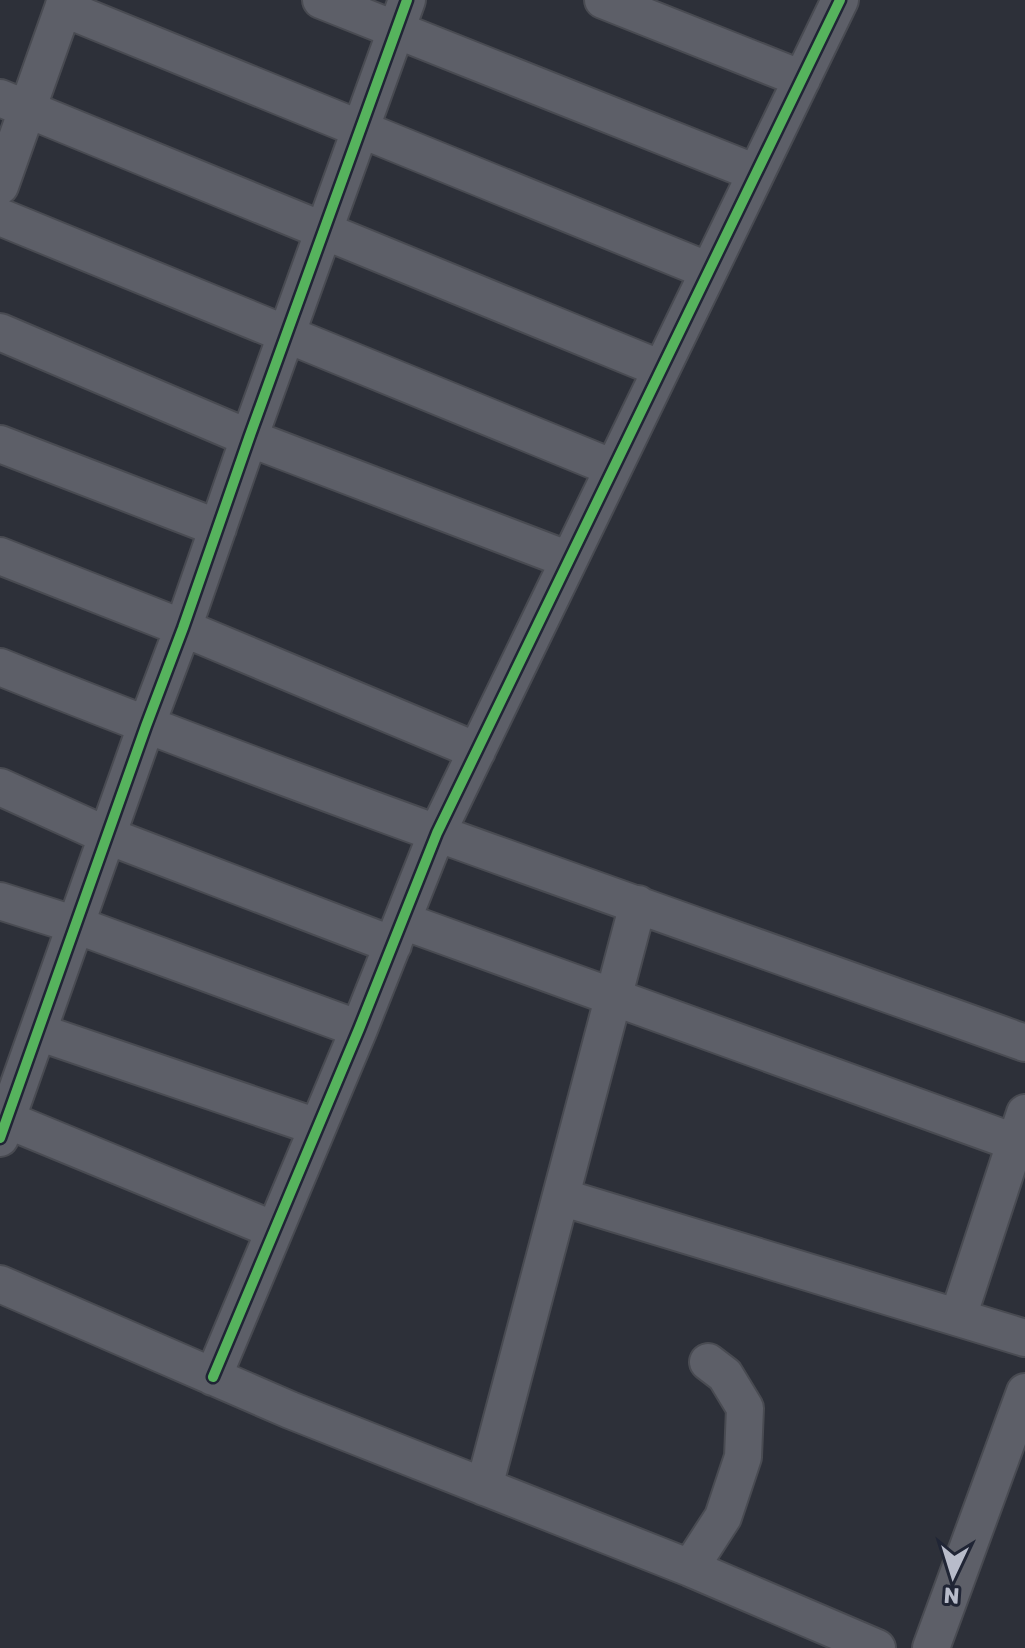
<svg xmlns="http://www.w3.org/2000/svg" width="1025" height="1648" viewBox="0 0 1025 1648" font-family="Rubik,sans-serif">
	<rect width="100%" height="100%" fill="#2d3039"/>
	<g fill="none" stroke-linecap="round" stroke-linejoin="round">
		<g stroke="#494b52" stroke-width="40">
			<path id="street" d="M321 0 756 173
				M603 0 802 79
				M63 8 709 271
				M0 98 661 369
				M0 186 66 0
				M0 217 613 468
				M0 332 249 438 569 560
				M0 444 218 528
				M0 556 183 628 477 751
				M0 667C338 803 683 920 1025 1043
				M0 787 108 836 393 945
				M0 901 76 925 359 1029
				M403 921 1025 1146
				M38 1032 317 1127
				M0 1117 274 1230
				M0 1138 146 726 183 628 249 438 407 0
				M561 1197 1025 1338
				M0 1284 290 1410 690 1568 877 1648
				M958 1317 1025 1113
				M213 1377 359 1029 437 833 840 0
				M484 1487 638 904
				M690 1568 723 1517 743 1457 745 1408 725 1375 708 1362
				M931 1648 1025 1392"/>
		</g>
		<use href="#street" stroke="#5d5f68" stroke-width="36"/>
		<g stroke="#202535" stroke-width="15">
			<path id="cycleway" d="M0 1138 146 726 183 628 249 438 407 0
				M213 1377 359 1029 437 833 840 0"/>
		</g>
		<use href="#cycleway" stroke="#56b35d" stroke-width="10"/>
	</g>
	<g transform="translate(953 1576) rotate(184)" stroke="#202535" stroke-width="6" paint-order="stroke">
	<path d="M0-6L14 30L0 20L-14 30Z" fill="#b8bcca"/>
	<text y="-12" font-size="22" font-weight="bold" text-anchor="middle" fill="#b8bcca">N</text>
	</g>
</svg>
